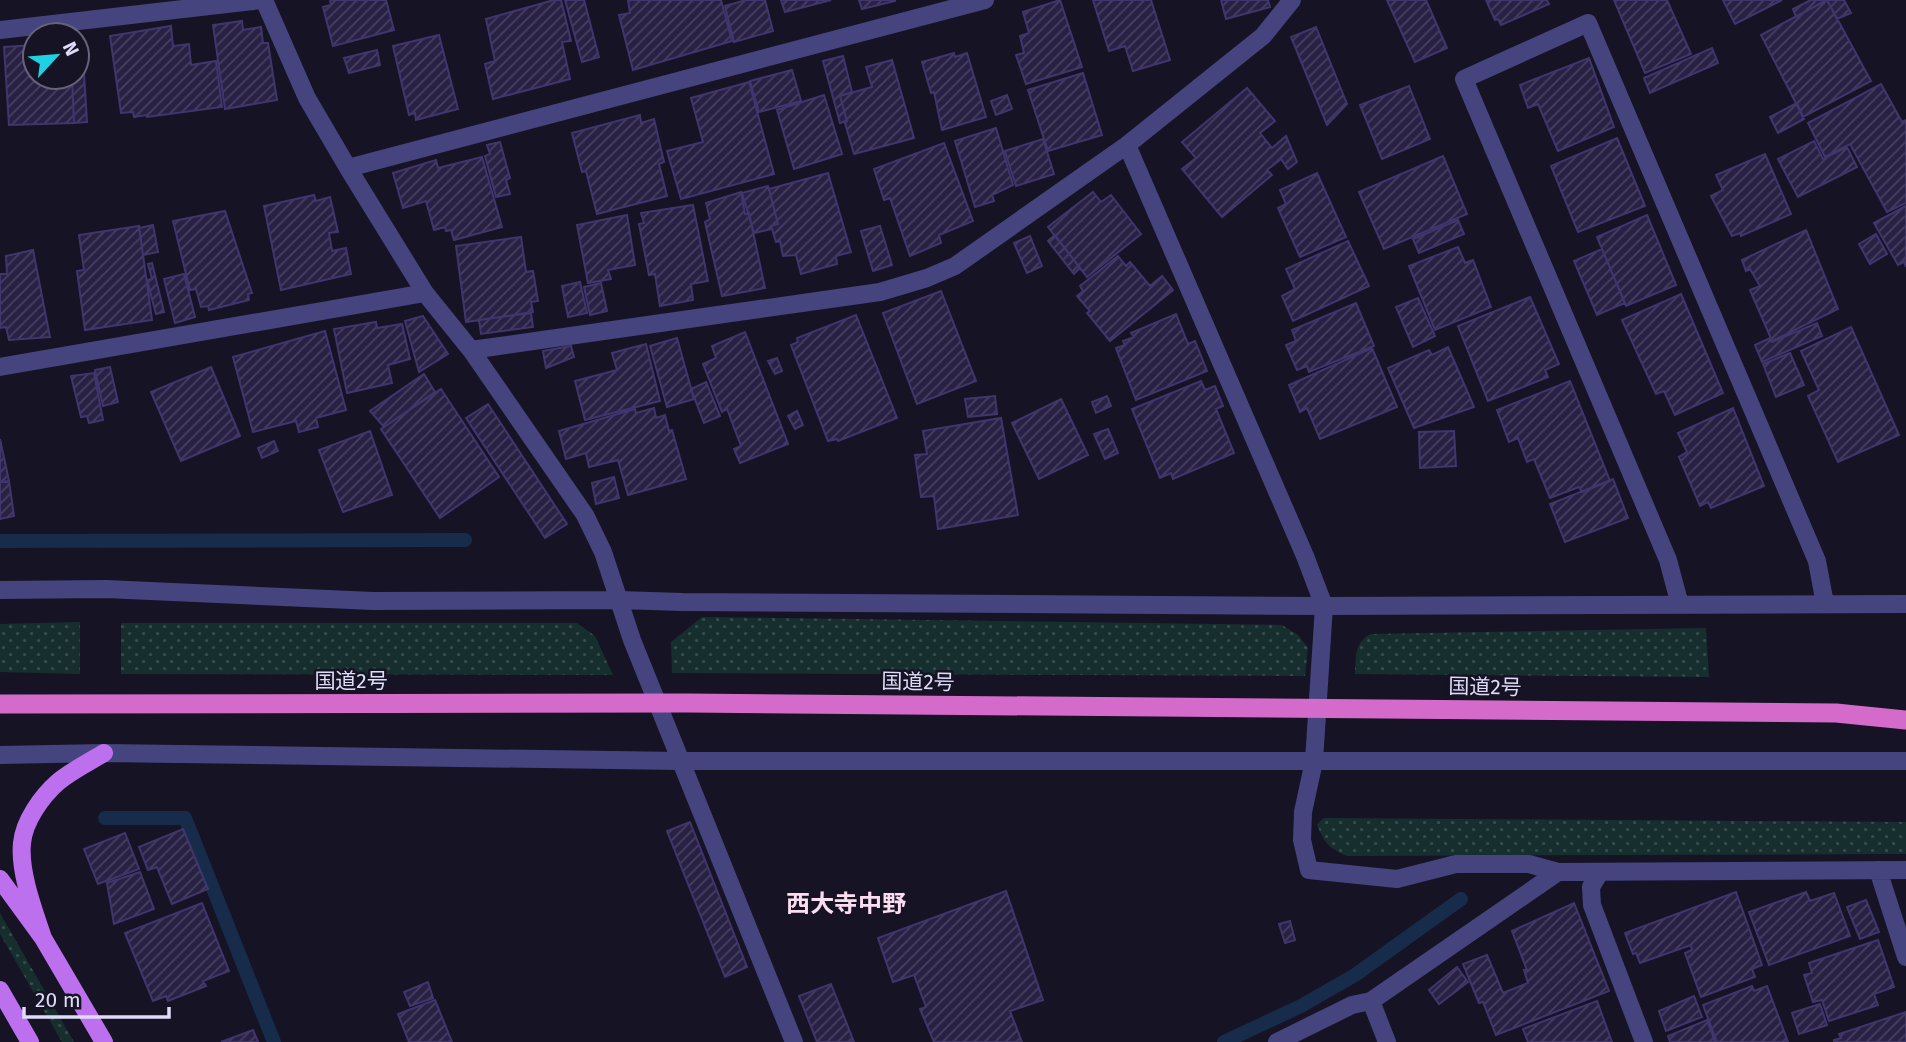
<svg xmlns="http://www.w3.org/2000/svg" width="1906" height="1042" viewBox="0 0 1906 1042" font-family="'Fira Sans','Noto Sans JP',sans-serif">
	<defs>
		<pattern id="grass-dots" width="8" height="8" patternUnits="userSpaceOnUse" patternTransform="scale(1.75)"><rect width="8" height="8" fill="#162f2e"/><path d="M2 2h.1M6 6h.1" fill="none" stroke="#374d4d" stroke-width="1.8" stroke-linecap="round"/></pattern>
		<pattern id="building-hatch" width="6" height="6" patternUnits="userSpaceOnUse" patternTransform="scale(1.75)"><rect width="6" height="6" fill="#282144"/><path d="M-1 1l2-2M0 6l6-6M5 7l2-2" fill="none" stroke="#474160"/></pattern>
	</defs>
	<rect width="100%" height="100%" fill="#161325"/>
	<path fill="url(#grass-dots)" d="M702 617 1282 625 1298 635 1308 648 1305 676 672 673 671 642Z
		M80 622V674L0 672V624Z
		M121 623H577L595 636 613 675 121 674Z
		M1706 628 1709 677 1355 674C1356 657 1354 642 1371 634Z
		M1324 818 1906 822V854L1347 856C1330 849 1323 842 1317 824Z
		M0 913 74 1042H62L0 934Z"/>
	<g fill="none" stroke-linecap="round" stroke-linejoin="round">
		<path stroke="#172c4a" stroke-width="14" d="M0 541 465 540
			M105 818H185L274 1042
			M1224 1042 1301 1006 1355 975 1461 899"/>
	</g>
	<path fill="url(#building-hatch)" stroke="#40366d" stroke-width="2" d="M330 0H386L394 30 333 46 323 7 331 5Z
		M554 0H561L571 41 562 42 570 79 493 99 485 64 495 61 486 19Z
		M565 0H584L599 57 582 62Z
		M628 0H721L732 41 633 70 619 15 630 13Z
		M746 0H765L773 31 734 42 725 6Z
		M781 0H831L785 12Z
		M859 0H895V1L862 9Z
		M1060 0 1082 67 1026 84 1016 55 1024 53 1020 36 1029 33 1023 12Z
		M1093 0H1151L1170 60 1133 71 1125 46 1109 51Z
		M1221 0H1268L1270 7 1226 19Z
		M1387 0H1426L1447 48 1415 62Z
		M1486 0H1547L1549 4 1501 25 1498 19 1495 20Z
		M1614 0H1667L1691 54 1645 73Z
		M1723 0H1782L1735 24Z
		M1811 0H1826L1796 17 1793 9Z
		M1827 0H1844L1851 13 1837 19Z
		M1827 0 1871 81 1803 117 1761 35Z
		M242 21 243 30 261 27 263 43H268L277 100 225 109 213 25Z
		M171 26 173 46 189 44 191 65 216 61 222 107 147 117 146 115 134 117 133 112 121 113 110 36Z
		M1316 27 1347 104 1327 125 1291 37Z
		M439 35 458 109 416 120 415 113 409 115 393 46Z
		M82 42 87 122 74 123 72 77H77V43Z
		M35 45V77H72L74 123 9 125 4 47Z
		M1712 48 1718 63 1650 93 1644 78Z
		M377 50 380 65 349 73 344 58Z
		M954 53 955 57 967 53 986 117 942 130 934 92 931 93 922 62Z
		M843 56 852 92 840 96 847 121 840 123 823 61Z
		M1589 58 1614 127 1558 151 1538 104 1528 108 1520 85Z
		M892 60 914 138 854 154 845 123 847 121 840 96 872 87 866 67Z
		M792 70 801 101 759 112 750 81Z
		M1083 73 1102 135 1048 151 1028 90Z
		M749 82 774 174 681 199 667 151 703 142 691 98Z
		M1881 84 1902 122 1906 120V203L1887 212 1850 144 1825 157 1808 123Z
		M1409 86 1430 139 1382 159 1360 105Z
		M1247 88 1275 121 1260 133 1272 148 1286 136 1297 162 1288 169 1281 159 1267 170 1272 175 1222 217 1182 169 1196 158 1182 142Z
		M824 95 842 154 794 169 777 110Z
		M1007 95 1012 109 996 115 991 101Z
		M1797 103 1804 119 1778 133 1770 117Z
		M640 115 641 123 654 119 664 162 659 164 667 196 597 214 586 171 582 172 572 133Z
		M996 128 1013 185 992 195 994 201 975 207 955 141Z
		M1617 138 1645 206 1578 232 1551 166Z
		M1043 139 1054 174 1016 186 1005 151Z
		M1814 141 1823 159 1847 147 1857 167 1798 197 1778 159Z
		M500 142 510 178 506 180 510 194 496 197 485 156 490 154 487 145Z
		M944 143 973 221 939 235 941 243 910 256 890 198 884 200 874 169Z
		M1765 154 1791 214 1741 236 1740 233 1732 236 1711 196 1723 190 1716 175Z
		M1443 156 1467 214 1384 249 1359 192Z
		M482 157 502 227 454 240 451 230 446 231 445 227 434 230 426 201 403 208 393 173 436 160 438 168Z
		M828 173 851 252 836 256 837 264 801 274 796 255 783 256 780 241 776 242 771 226 778 224 769 189Z
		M1317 173 1346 237 1300 257 1278 208 1286 204 1280 190Z
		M768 186 778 224 771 226 772 229 754 233 742 193Z
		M741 192 745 214 749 213 765 288 722 296 705 222 710 219 706 203Z
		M1093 192 1101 202 1111 195 1141 234 1087 277 1048 227Z
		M314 195 316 201 330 197 338 232 329 233 332 251 346 248 351 274 281 290 264 206Z
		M693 205 708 281 691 284 693 300 660 306 655 274 649 275 639 224 644 223 641 213Z
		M1906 206V267L1904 262 1898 265 1874 223Z
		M225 211 252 293 248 294 249 300 209 310 208 306 201 307 196 289 190 290 173 221Z
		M627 215 635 265 608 270 611 279 588 283 577 225Z
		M1647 215 1676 285 1626 306 1597 237Z
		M1458 220 1464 234 1419 253 1413 239Z
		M153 225 158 252 143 255 139 228Z
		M139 226 152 320 85 330 77 271 84 270 79 235Z
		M880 226 892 265 873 271 861 231Z
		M1806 230 1838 309 1772 341 1750 290 1760 286 1750 269 1746 271 1742 260Z
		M1876 234 1887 254 1870 264 1859 244Z
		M1055 235 1080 268 1074 274 1048 241Z
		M1030 236 1042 266 1027 273 1014 243Z
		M521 237 526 272 533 271 538 301 531 302 533 312 466 322 456 246Z
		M1348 241 1369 286 1293 321 1282 296 1295 289 1286 269Z
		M1458 247 1465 263 1473 260 1491 307 1435 330 1409 266Z
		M1602 249 1625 303 1597 315 1574 261Z
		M33 250 50 337 9 340 6 327 0 328V274H7L6 256Z
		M1118 256 1126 266 1130 262 1150 286 1162 276 1173 290 1110 341 1087 313 1090 311 1077 296 1083 291 1080 286Z
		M152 263 164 312 156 314 147 280 152 279 148 264Z
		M184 274 195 317 175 323 164 279Z
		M580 282 587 313 568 317 562 286Z
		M601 283 607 311 590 315 584 287Z
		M941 291 976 381 917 404 883 313Z
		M1681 294 1723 393 1675 415 1664 391 1656 394 1622 320Z
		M1530 297 1559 364 1545 370 1548 377 1488 401 1458 326Z
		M1418 298 1435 336 1413 347 1396 307Z
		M1356 303 1374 346 1309 372 1307 366 1297 370 1286 345 1296 341 1292 330Z
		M531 313 533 327 481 334 479 320Z
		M1176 314 1188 344 1195 341 1207 371 1136 400 1116 348 1125 345 1123 341 1134 337 1131 333Z
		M856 315 897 418 838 441 837 439 828 441 791 345 798 342 797 338Z
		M423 316 448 354 419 372 405 321Z
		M376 322 377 328 402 324 410 359 388 365 392 383 347 393 334 329Z
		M1817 323 1822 336 1762 362 1755 345 1770 338 1772 342Z
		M1851 327 1899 435 1838 462 1808 396 1819 390 1801 351Z
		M325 331 346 410 316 418 318 427 299 432 296 421 253 432 233 357Z
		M745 332 788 444 740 463 734 449 741 446 727 409 722 412 703 364 716 358 712 346Z
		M677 338 694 399 667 407 650 346Z
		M646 344 660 401 585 420 575 381 617 370 612 353Z
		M571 346 574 357 546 368 543 351Z
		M1448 347 1474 407 1414 428 1388 368 1429 350 1432 355Z
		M1372 348 1397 407 1320 439 1307 408 1300 412 1289 385Z
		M1790 353 1804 385 1776 397 1763 364Z
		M777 358 782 371 775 374 768 361Z
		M110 367 118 402 103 406 95 370Z
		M211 367 240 436 181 461 151 392Z
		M94 373 103 420 89 423 87 416 81 417 71 376Z
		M424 374 435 392 384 427 370 411Z
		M1201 381 1205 390 1215 386 1223 406 1216 409 1234 453 1173 479 1171 473 1160 478 1132 409Z
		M1570 381 1610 481 1582 492 1579 487 1550 498 1534 459 1527 462 1518 438 1509 442 1497 410Z
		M706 382 720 416 704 423 691 389Z
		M441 389 499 477 440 518 381 429Z
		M995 396 997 414 968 417 965 399Z
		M1107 396 1111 406 1096 413 1092 402Z
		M1061 399 1088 455 1039 479 1012 423Z
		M488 404 567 524 545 538 466 418Z
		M654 408 656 418 665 415 669 431 672 430 686 479 628 495 618 460 589 467 586 453 566 459 559 431 635 409 636 413Z
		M1733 408 1764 486 1711 508 1708 502 1700 506 1679 457 1687 452 1678 433Z
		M797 411 803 425 795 429 788 416Z
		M1001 418 1018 515 938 529 934 496 921 497 915 455 927 454 923 431Z
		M1108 429 1118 453 1105 459 1094 434Z
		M370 431 392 495 343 512 319 450Z
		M1454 431 1456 466 1420 468 1419 432Z
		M0 439 9 481 0 482Z
		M274 441 278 451 262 458 258 448Z
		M614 477 619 498 596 504 592 483Z
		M1613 479 1628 518 1565 542 1550 504Z
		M9 481 14 516 0 519V482Z
		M690 822 747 967 725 977 667 831Z
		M183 829 208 889 172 904 157 867 148 870 139 847Z
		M125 833 139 869 98 884 84 849Z
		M140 872 154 909 114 924 107 883Z
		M1006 891 1043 1000 1010 1011 1022 1042H934L920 1009 926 1007 914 975 893 982 878 938Z
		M1736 892 1762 965 1752 969 1755 977 1701 997 1685 953 1692 950 1691 945 1640 963 1636 953 1633 954 1625 933Z
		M1806 892 1810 901 1834 893 1850 936 1769 965 1749 912Z
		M1866 900 1879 932 1860 939 1847 907Z
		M202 903 229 971 203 981 206 986 168 1001 166 996 153 1001 125 933Z
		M1574 903 1609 991 1496 1035 1483 1002 1479 1003 1463 964 1487 955 1503 993 1528 983 1524 970H1527L1512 931Z
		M1290 921 1295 940 1285 943 1279 924Z
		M1878 940 1894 987 1874 994 1878 1005 1829 1021 1822 1000 1813 1002 1804 975 1812 973 1809 963Z
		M1457 967 1468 982 1439 1004 1429 990Z
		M428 982 433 998 410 1006 404 992Z
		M831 984 854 1042H817L799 996Z
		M1752 986 1754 991 1767 986 1788 1042H1717L1703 1005Z
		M1694 996 1702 1017 1666 1031 1659 1011Z
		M435 1000 452 1042H409L398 1014Z
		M1597 1001 1612 1042H1528L1523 1029Z
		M1820 1004 1827 1025 1799 1034 1792 1013Z
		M1906 1012V1042H1834V1040L1841 1038 1839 1034Z
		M1707 1020 1715 1042H1670L1668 1036Z
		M253 1030 258 1042H221Z"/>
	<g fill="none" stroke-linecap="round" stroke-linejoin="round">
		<path stroke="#45447e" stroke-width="18" d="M264 0 307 98 348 168 425 293 471 350 585 515 603 552 632 640 794 1042
			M0 30 261 0
			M1127 145 1305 556 1324 606 1314 761 1303 812 1302 840 1309 870 1397 879 1456 864H1529L1558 872 1906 870
			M348 168 985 0
			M471 350 880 292 927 278 955 266 1127 145 1263 36 1292 0
			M0 367 425 293
			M0 590 106 589 373 601 619 600 682 602 1324 606 1906 604
			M1680 605 1668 560 1464 79 1588 23 1817 561 1825 604
			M0 755 104 753 680 761H1906
			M1878 870 1906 957
			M1600 872 1591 887 1592 905 1644 1042
			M1277 1042 1352 1005 1371 1001
			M1387 1042 1371 1001 1558 872"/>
		<path stroke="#bd70ed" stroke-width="18" d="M0 879 43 938 104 1042
			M43 938C34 911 19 872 22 843 24 821 42 796 58 782 71 771 89 762 104 753
			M0 990 30 1042"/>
		<path stroke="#d46bca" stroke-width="19" d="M0 704 687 703 1836 713 1906 720"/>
	</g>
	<g text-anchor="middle" stroke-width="5" stroke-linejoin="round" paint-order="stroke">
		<g font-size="21" fill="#dfdcfa" stroke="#161325">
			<text x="351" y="688">国道2号</text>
			<text transform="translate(918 682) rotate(1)" y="7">国道2号</text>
			<text transform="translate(1485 687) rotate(1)" y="7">国道2号</text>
		</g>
		<g font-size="24" font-weight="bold" fill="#fbddf0" stroke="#161325">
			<text x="846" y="912">西大寺中野</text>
		</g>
	</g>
	<g transform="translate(56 56) rotate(64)"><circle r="33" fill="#161325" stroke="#66637a" stroke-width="2"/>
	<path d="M0-5L12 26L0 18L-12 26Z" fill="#1fd1e2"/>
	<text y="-10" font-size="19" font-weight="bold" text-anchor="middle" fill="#dfdcfa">N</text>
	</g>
	<path d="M24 1007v10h145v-10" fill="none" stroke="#dfdcfa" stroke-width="3.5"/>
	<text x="35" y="1007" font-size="21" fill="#dfdcfa" stroke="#161325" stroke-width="5" paint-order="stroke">20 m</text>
</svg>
